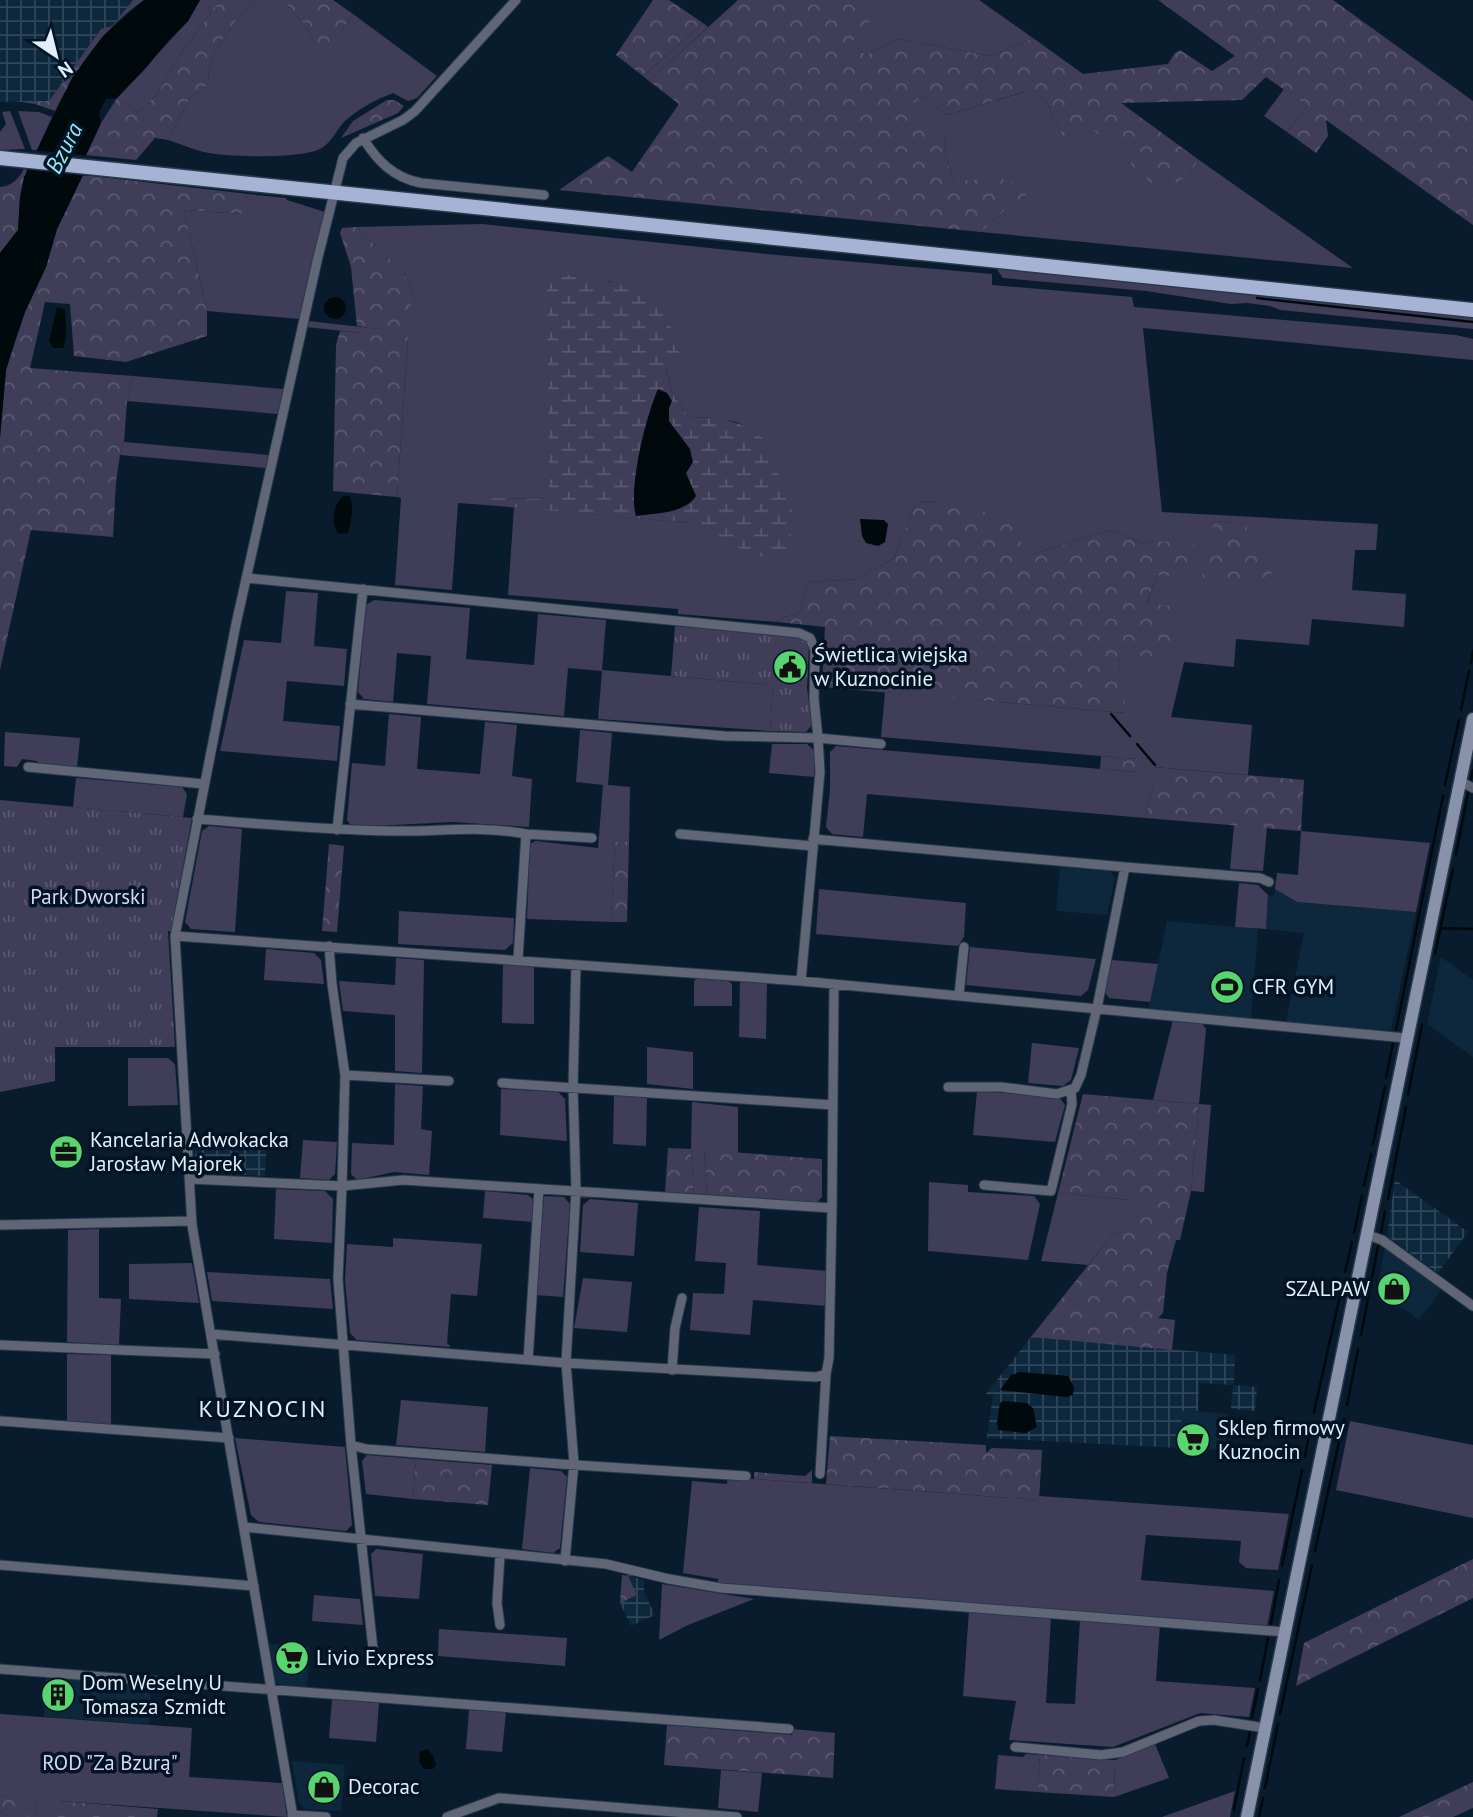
<svg xmlns="http://www.w3.org/2000/svg" width="1473" height="1817" viewBox="0 0 1473 1817" font-family="'PT Sans',sans-serif">
	<defs>
		<pattern id="industrial-grid" width="8" height="8" patternUnits="userSpaceOnUse" patternTransform="scale(1.75)"><rect width="8" height="8" fill="#0d273d"/><path d="M0 4h8M4 0v8" fill="none" stroke="#30475a"/></pattern>
		<pattern id="forest-crowns" width="20" height="18" patternUnits="userSpaceOnUse" patternTransform="scale(1.75)"><rect width="20" height="18" fill="#403d59"/><path d="M2 6a3 3 0 1 1 6 0M12 15a3 3 0 1 1 6 0" fill="none" stroke="#5b5972"/></pattern>
		<pattern id="wetland-marsh" width="20" height="14" patternUnits="userSpaceOnUse" patternTransform="scale(1.75)"><rect width="20" height="14" fill="#403d59"/><path d="M1 5h8M5 5V1M11 12h8M15 12V8" fill="none" stroke="#5b5972"/></pattern>
		<pattern id="park-tufts" width="24" height="20" patternUnits="userSpaceOnUse" patternTransform="scale(1.75)"><rect width="24" height="20" fill="#403d59"/><path d="M3 7l-1-3M5 7V3M7 7l1-3M15 17l-1-3M17 17v-4M19 17l1-3" fill="none" stroke="#5b5972"/></pattern>
	</defs>
	<rect width="100%" height="100%" fill="#091c2e"/>
	<path fill="#0d273d" d="M1060 867 1110 871 1115 878 1107 915 1056 911Z
		M1275 889 1297 902 1416 912 1391 1031 1286 1022 1304 933 1266 929 1268 895 1274 896Z
		M1167 921 1258 929 1251 1019 1148 1010Z
		M1441 957 1473 980V1057L1427 1024Z
		M1385 1248 1441 1290 1419 1320 1377 1289Z
		M1182 1410 1228 1414 1224 1450 1179 1448Z
		M269 1644 310 1647 307 1687 276 1684Z
		M46 1677 151 1686 149 1724 44 1717Z
		M292 1761 345 1765 341 1811 305 1809 299 1803Z"/>
	<path fill="url(#industrial-grid)" d="M0 0H133L112 26 101 29 49 101 0 102Z
		M194 1134 267 1138 265 1176 200 1173 195 1166Z
		M1395 1180 1468 1232 1438 1273 1387 1236Z
		M1031 1337 1235 1355 1234 1385 1257 1387 1255 1411 1231 1409 1233 1385 1199 1383 1198 1411H1182L1179 1448 987 1438 993 1395 986 1394Z
		M625 1570 630 1572 633 1577 644 1580V1592L655 1615 631 1626 620 1603 637 1595Z"/>
	<path fill="#403d59" fill-rule="evenodd" d="M200 0H220L178 58 158 93 138 113 117 98 188 21Z
		M253 0H283C295 15 307 24 314 42L337 37 353 14 437 76 417 98 408 101 393 93C377 99 360 108 346 120 337 128 333 141 322 148 305 159 231 157 209 153 196 151 181 144 168 140L190 98 208 85C207 51 233 25 253 0Z
		M850 0H979L1033 38 990 56 899 39 866 55 851 43Z
		M703 23 708 27 649 81 643 76Z
		M1284 89 1307 106 1287 132 1264 116Z
		M1024 92 1045 99 1064 139 1090 127 1132 157 1189 174 1199 160 1353 268 981 232 1006 209 953 181 946 156 945 132 908 106 923 97 947 115Z
		M10 111 25 149 0 150V132L6 124 2 112Z
		M18 111 39 112 52 117 37 150H32Z
		M248 194 286 198 287 200 325 212 300 319 207 311 184 210 244 214Z
		M482 224 777 255 992 274V285L1132 297 1134 307 1456 335 1473 339V360L1143 328 1162 512 1378 524 1376 550H1355L1352 590 1406 594 1404 627 1312 619 1309 645 1236 639 1234 667 1184 662 1171 717 1252 725 1248 775 1154 767V781L1145 818 867 794 863 837 832 834 826 827 830 790V752L836 746 1135 772 1136 759 881 737 885 692 1125 713 1118 657 1147 604 1157 575 1154 541 1144 544 1110 530 1027 556 942 501 916 502 894 558 857 579 808 582 799 614 784 617 778 622 678 614V609L508 595 514 507 691 523 718 535 794 515C787 499 755 432 743 425 726 417 707 417 689 417L672 393 666 370 612 282 570 275 549 341V499L488 498 486 505 458 503 452 590 395 585 401 498 397 497 408 338 306 327 308 321 398 331 415 297 404 272 356 227ZM1215 521 1246 524V545Z
		M996 268 1473 317V329L1280 310 1270 306 1247 303 1231 304 1146 291 1003 278Z
		M133 376 284 389 278 414 127 401Z
		M124 442 269 455 266 468 120 455Z
		M286 591 318 593 314 646 347 649 344 686 287 681 283 721 340 726 337 761 220 751 244 640 281 643Z
		M374 600 470 608 466 659 534 665 538 614 606 620 602 670 773 685 770 731 598 719 602 671 568 668 564 716 427 704 431 656 397 653 393 702 364 699 358 692 366 605Z
		M389 714 421 717 417 769 480 774 485 722 517 725 512 776 532 779 529 827 453 822 352 827 347 820 352 763 385 766Z
		M580 730 612 733 608 785 630 787 629 842H615L611 922 527 919 530 844 535 841 598 848 603 785 576 782Z
		M5 732 80 738 77 768 40 764 37 761 22 759 17 767 4 766Z
		M772 744H807L815 751 814 777 769 773Z
		M76 778 182 787 187 794 183 817 73 807Z
		M1234 825 1267 828 1263 871 1230 869Z
		M209 826 242 829 235 932 191 929 185 922 202 831Z
		M1301 831 1430 843 1416 912 1297 902 1275 889 1277 873 1298 875Z
		M1239 883 1258 885 1268 895 1266 929 1235 927Z
		M819 889 966 903 964 937 958 946 816 934Z
		M399 911 514 918 513 943 505 950 398 944Z
		M970 947 1096 959 1088 990 1081 996 966 985Z
		M266 949 314 953 321 960 324 984 264 980Z
		M396 958 424 960 422 1073 395 1071V1015L343 1011 339 981 395 985Z
		M1112 960 1158 964 1150 1002 1109 998 1104 991Z
		M503 964 534 966V1024L502 1023Z
		M697 978 727 980 732 984V1006H694V981Z
		M740 981 767 983 766 1039 739 1037Z
		M1173 1020 1201 1022 1206 1029 1199 1104 1211 1105 1204 1192 1191 1191 1199 1104 1153 1100Z
		M1032 1043 1079 1048 1071 1080 1063 1086 1028 1083Z
		M647 1047 693 1052V1089L647 1084Z
		M128 1058H168L175 1064 178 1105 128 1106Z
		M395 1084 423 1086 421 1129 432 1131 429 1175 394 1172 357 1180 351 1174 352 1143 394 1145Z
		M501 1089 558 1092 565 1099 567 1141 500 1135Z
		M977 1091 1059 1097 1065 1105 1055 1142 973 1135Z
		M614 1095 647 1097 646 1146 613 1144Z
		M692 1102 738 1107V1153L704 1151 707 1195 694 1194 691 1149Z
		M303 1140 337 1142 335 1174 329 1180 300 1178Z
		M929 1182 968 1185V1192L1034 1196 1040 1204 1028 1260 928 1251Z
		M276 1189 325 1191 333 1199 332 1243 274 1239Z
		M485 1191 528 1195 535 1201 534 1222 483 1218Z
		M1058 1193 1131 1200 1140 1206 1117 1233 1113 1234 1088 1265 1041 1261Z
		M544 1196 564 1197 570 1204 563 1297 536 1295Z
		M590 1199 638 1203 634 1256 580 1252 583 1205Z
		M699 1207 760 1211 757 1265 828 1271 827 1306 753 1300 750 1335 690 1330 693 1293 724 1294 726 1263 695 1261Z
		M99 1229V1298L121 1299 119 1345 67 1342 68 1230Z
		M393 1238 482 1244 477 1296 451 1294 447 1343 451 1347 357 1340 350 1333 345 1280 347 1244 393 1247Z
		M192 1263 199 1303 129 1299V1264Z
		M207 1272 330 1279 333 1309 212 1301Z
		M583 1278 632 1282 627 1332 574 1328Z
		M67 1354 111 1355V1427L67 1424Z
		M401 1400 488 1407 485 1452 396 1445Z
		M1350 1421 1473 1445V1518L1336 1490Z
		M235 1438 345 1447 352 1525 346 1531 259 1522 251 1515Z
		M367 1455 416 1459 413 1499 366 1494 362 1461Z
		M530 1468 561 1471 567 1477 560 1548 553 1553 522 1549Z
		M728 1477 1038 1500 1039 1496 1289 1514 1278 1570 1246 1568 1239 1562 1241 1541 1146 1535 1141 1580 1274 1591 1267 1627 718 1585V1579L683 1573 692 1481 727 1484Z
		M376 1549 423 1554 419 1599 375 1596 371 1554Z
		M662 1584 754 1599 688 1625 659 1640Z
		M314 1595 360 1599 363 1625 312 1621Z
		M969 1610 1051 1616 1046 1703 1075 1704 1080 1619 1160 1624 1156 1681 1255 1688 1249 1717 1200 1713 1113 1747 1009 1740 1016 1701 963 1696Z
		M439 1629 567 1638 565 1666 438 1656Z
		M332 1699 379 1703 376 1742 329 1738Z
		M469 1710 506 1712 502 1752 466 1749Z
		M0 1714 192 1728 189 1777 282 1783 287 1817 59 1801 58 1817H0V1810L3 1814 35 1816 36 1800 0 1796Z
		M1155 1744 1169 1778 1114 1797 1115 1760Z
		M1026 1754 1040 1755 1037 1792 995 1789 998 1755 1023 1757Z
		M721 1770 762 1773 758 1812 718 1808Z
		M1235 1791 1230 1817H1162Z"/>
	<path fill="url(#forest-crowns)" d="M133 0H144C103 28 77 68 55 111L35 104 15 101H49L101 29 112 26Z
		M220 0H253C233 25 207 51 208 85L190 98 168 140 155 138 136 160 86 155 101 123 117 98 138 113 158 93 178 58Z
		M283 0H333L353 14 337 37 325 44 314 42C307 24 295 15 283 0Z
		M653 0H669L703 23 643 76 616 55Z
		M738 0H850V4L871 19 851 43 866 55 899 39 990 56 1033 38 1083 74 1168 64 1175 53 1180 50 1212 71 1235 56 1158 0H1333L1473 101V225L1326 120 1328 136 1316 153 1287 132 1307 106 1266 77 1242 100 1121 103 1199 160 1189 174 1162 192 1131 165 1132 157 1090 128 1082 141 1064 139 1045 99 1023 92 947 115 923 97 909 106 945 132 946 156 953 181 1003 179 1026 190 1025 205 1006 209 981 232 559 190 608 156 632 172 679 104 649 81Z
		M387 100H394L404 106 398 113 341 138 353 121Z
		M24 169 27 170 20 197 18 230 0 253V187C10 187 20 178 24 169Z
		M83 175 248 194 245 214 184 210 207 311V336L126 362 74 356 70 304 45 302 30 368 133 376 127 401 124 442 120 455 116 482 113 537 31 530 0 670V437L6 370 25 312 46 267 57 229Z
		M356 227 404 272 415 297 398 332 357 326 351 267 340 233 342 228Z
		M340 331 408 337 397 497 333 491 336 345Z
		M942 501 1010 518 1027 556 1110 530 1144 544 1154 541 1194 543 1188 577 1157 575 1147 603 1178 607 1167 661 1118 657 1126 713 822 687 825 627 778 622 784 617 799 614 808 582 857 579 894 558 916 502Z
		M1214 521 1247 524 1246 545 1275 546 1270 584 1202 578Z
		M1101 756 1136 759V772L1100 769Z
		M1153 767 1304 780 1301 831 1145 818 1154 781Z
		M615 842H629L627 922H611Z
		M329 844 344 846 337 932 322 931Z
		M1083 1094 1199 1104 1191 1191 1180 1240H1176L1167 1273 1163 1313 1158 1318 1175 1320 1172 1350 1031 1337 1113 1234 1117 1233 1139 1206 1131 1200 1058 1193Z
		M668 1148 691 1149 694 1194 665 1192Z
		M704 1150 822 1159V1197L816 1203 707 1195Z
		M830 1436 986 1445V1453L992 1448 1042 1450 1039 1500 826 1484Z
		M416 1459 492 1465 488 1505 413 1499Z
		M812 1470V1483L754 1479V1472L805 1476Z
		M1473 1559V1598L1296 1686 1304 1643Z
		M622 1575 628 1576 637 1595 620 1603Z
		M667 1725 792 1735 793 1729 835 1733 833 1778 664 1765Z
		M1040 1755 1115 1760 1114 1797 1037 1792Z
		M1473 1782V1808L1453 1817H1399Z
		M0 1796 36 1799 35 1817 3 1814 0 1810Z
		M58 1801 158 1809 157 1817H58Z"/>
	<path fill="url(#wetland-marsh)" d="M570 275C598 278 629 284 653 300 666 308 677 343 680 357L666 371 672 393 689 417 721 418 745 426 764 439 794 515 788 554 776 562 746 551 691 523 486 505 487 498 549 499 547 286 562 276Z"/>
	<path fill="url(#park-tufts)" d="M675 626 803 637 809 644 807 688 812 725 806 732 770 731 773 685 671 676Z
		M0 800 192 818 171 931H168L175 1047H55V1081L0 1092Z"/>
	<path fill="#00090b" d="M144 0H200L188 21 168 41 145 69 117 98 106 99 99 113 101 123 86 155 83 175 57 229 46 267 25 312 14 343 6 370 0 437V253L18 230 20 197 24 177 72 78 103 36Z
		M324 308a11 11 0 1 1 22 0a11 11 0 1 1-22 0Z
		M57 307 65 310C66 323 68 336 63 348H53L49 341Z
		M658 389 667 393 672 401 669 408V421L690 449 693 462 686 473 696 496C684 514 655 513 636 516 628 488 646 416 658 389Z
		M344 496H349C355 507 351 521 348 533L339 534C330 525 333 503 344 496Z
		M860 519 884 520 888 524 885 542 878 546 866 543 862 536Z
		M1020 1372 1068 1376 1074 1387 1073 1395 1066 1397 1000 1390 1011 1375Z
		M1003 1401 1027 1403 1033 1408 1037 1427 1026 1433 998 1430 997 1422 1000 1403Z
		M427 1749 433 1755 436 1765 433 1769H424L419 1762 420 1752Z"/>
	<path fill="#091c2e" d="M33 150 90 156 87 176 24 169Z"/>
	<g fill="none" stroke-linecap="round" stroke-linejoin="round">
		<path stroke="#00090b" stroke-width="2.5" d="M1257 298 1473 322
			M1471 663 1473 651
			M1461 710 1469 671
			M1111 714 1130 736
			M1137 744 1155 765
			M1471 779 1473 770
			M1445 785 1459 720
			M1456 855 1468 793
			M1441 928 1473 929
			M1435 954 1453 869
			M1396 1030 1443 796
			M1386 1078 1393 1043
			M1408 1095 1422 1025
			M1373 1144 1385 1086
			M1364 1186 1371 1154
			M1388 1199 1406 1107
			M1354 1233 1362 1196
			M1381 1233 1385 1211
			M1345 1272 1352 1242
			M1361 1335 1378 1246
			M1347 1405 1358 1349
			M1314 1412 1343 1282
			M1305 1456 1311 1426
			M1315 1551 1344 1419
			M1282 1566 1302 1470
			M1271 1624 1279 1580
			M1260 1680 1268 1638
			M1280 1714 1312 1565
			M1252 1718 1258 1689
			M1247 1746 1250 1732
			M1265 1788 1278 1724
			M1234 1810 1244 1758
			M1259 1817 1263 1798"/>
		<g stroke="#273a4b" stroke-width="11">
			<path id="street" d="M363 138C377 161 394 178 421 183L544 195
				M247 578 799 633 810 638 815 650 814 699 818 738 881 744
				M350 704 725 736 818 738 820 772 801 981
				M28 767 204 784
				M1460 781 1473 788
				M197 819C262 824 326 830 391 831 437 832 481 825 526 834L518 959
				M337 830 363 589
				M526 834 592 838
				M680 834 813 846
				M813 839 1125 867 1097 1008 1081 1075 1075 1088 1057 1094 1001 1087H948
				M1125 867 1260 878 1269 882
				M175 936 801 981 1406 1038
				M959 995 964 947
				M345 1075 449 1081
				M502 1083 833 1105
				M189 1179 342 1186 345 1075 332 984 329 946
				M984 1185 1051 1191 1072 1104 1071 1090
				M0 1225 192 1221
				M1368 1235 1382 1240 1473 1306
				M211 1334 566 1363 576 1190 573 1087 576 965
				M0 1345 215 1354
				M528 1360 539 1189
				M672 1370 675 1328 682 1298
				M826 1374 829 1358 832 1208
				M0 1421 229 1438
				M351 1445 366 1449 560 1464 746 1476
				M244 1527 606 1564 669 1579 721 1588 1285 1632
				M500 1555 497 1603 500 1625
				M565 1561 574 1463 566 1363 816 1377 826 1374 820 1474
				M0 1565 254 1586
				M373 1649 351 1445 338 1279 342 1186 403 1180 832 1208 834 984
				M0 1669 789 1729
				M1015 1747 1101 1755 1123 1752 1199 1721 1214 1720 1265 1728
				M292 1815 326 1817
				M293 1817 192 1225 175 936 236 624 318 257 343 158 356 143 403 120 415 111 516 0
				M447 1817 499 1798 737 1817"/>
		</g>
		<g stroke="#273a4b" stroke-width="15">
			<path id="secondary" d="M1247 1817 1473 719"/>
		</g>
		<g stroke="#273a4b" stroke-width="17">
			<path id="primary" d="M0 158 1473 310"/>
		</g>
		<use href="#street" stroke="#606676" stroke-width="9"/>
		<use href="#secondary" stroke="#8892ab" stroke-width="12"/>
		<use href="#primary" stroke="#a7b3d5" stroke-width="14"/>
	</g>
	<defs>
		<g id="civic-disc" transform="scale(1.75)"><circle r="9.5" fill="#58d56f" stroke="#021324"/><path d="M-.6-6.5H3V-4.5H.6V-3L4-1V1h2V6H-6V1h2V-1L-.6-3ZM-1.2 2.5V6h2.4V2.5Z" fill="#111"/></g>
		<g id="stadium-disc" transform="scale(1.75)"><circle r="9.5" fill="#58d56f" stroke="#021324"/><path d="M0-5a6.5 5 0 1 0 0 10a6.5 5 0 1 0 0-10ZM-3.5-1.8h7v3.6h-7Z" fill="#111"/></g>
		<g id="office-disc" transform="scale(1.75)"><circle r="9.5" fill="#58d56f" stroke="#021324"/><path d="M-6-3h4V-5.5h4V-3h4V5H-6ZM-1-4.5V-3h2v-1.5ZM-6 0V1H6V0Z" fill="#111"/></g>
		<g id="shop-disc" transform="scale(1.75)"><circle r="9.5" fill="#58d56f" stroke="#021324"/><path d="M-5-2.5h2.3a2.7 3.5 0 0 1 5.4 0H5L5.5 6h-11ZM-1.5-2.5h3a1.5 2.3 0 0 0-3 0Z" fill="#111"/></g>
		<g id="supermarket-disc" transform="scale(1.75)"><circle r="9.5" fill="#58d56f" stroke="#021324"/><path d="M-6-5.5h2.5l.6 2H6L4.5 2H-2.5L-4.4-4H-6ZM-1.5 3.2a1.3 1.3 0 1 0 .1 0ZM3 3.2a1.3 1.3 0 1 0 .1 0Z" fill="#111"/></g>
		<g id="building-disc" transform="scale(1.75)"><circle r="9.5" fill="#58d56f" stroke="#021324"/><path d="M-4-6H4V6H1V3H-1V6H-4ZM-2.5-4.3h1.7v1.8h-1.7ZM.8-4.3h1.7v1.8H.8ZM-2.5-1h1.7V.8h-1.7ZM.8-1h1.7V.8H.8Z" fill="#111"/></g>
	</defs>
	<g fill-rule="evenodd">
		<use href="#civic-disc" x="790" y="667"/>
		<use href="#stadium-disc" x="1227" y="987"/>
		<use href="#office-disc" x="66" y="1152"/>
		<use href="#shop-disc" x="1394" y="1289"/>
		<use href="#supermarket-disc" x="1193" y="1440"/>
		<use href="#supermarket-disc" x="292" y="1658"/>
		<use href="#building-disc" x="58" y="1695"/>
		<use href="#shop-disc" x="324" y="1787"/>
	</g>
	<g text-anchor="middle" stroke-width="7" stroke-linejoin="round" paint-order="stroke">
		<g font-size="21" fill="#e2effb" stroke="#021324" text-anchor="start">
			<text x="814" y="662">Świetlica wiejska<tspan x="814" dy="24">w Kuznocinie</tspan></text>
			<text x="1252" y="994">CFR GYM</text>
			<text x="90" y="1147">Kancelaria Adwokacka<tspan x="90" dy="24">Jarosław Majorek</tspan></text>
			<text x="1370" y="1296" text-anchor="end">SZALPAW</text>
			<text x="1218" y="1435">Sklep firmowy<tspan x="1218" dy="24">Kuznocin</tspan></text>
			<text x="316" y="1665">Livio Express</text>
			<text x="82" y="1690">Dom Weselny U<tspan x="82" dy="24">Tomasza Szmidt</tspan></text>
			<text x="348" y="1794">Decorac</text>
		</g>
		<g font-size="21" fill="#d8d5fc" stroke="#021324">
			<text x="88" y="904">Park Dworski</text>
			<text x="110" y="1770">ROD "Za Bzurą"</text>
		</g>
		<g font-size="23" font-style="italic" fill="#90eaf8" stroke="#021324">
			<text transform="translate(64 148) rotate(-63)" y="8">Bzura</text>
		</g>
		<g font-size="24" letter-spacing="2" fill="#e2effb" stroke="#021324">
			<text x="263" y="1417">KUZNOCIN</text>
		</g>
	</g>
	<g transform="translate(56 56) rotate(145)" stroke="#021324" stroke-width="5" paint-order="stroke">
	<path d="M0-5L12 26L0 18L-12 26Z" fill="#e2effb"/>
	<text y="-10" font-size="19" font-weight="bold" text-anchor="middle" fill="#e2effb">N</text>
	</g>
</svg>
